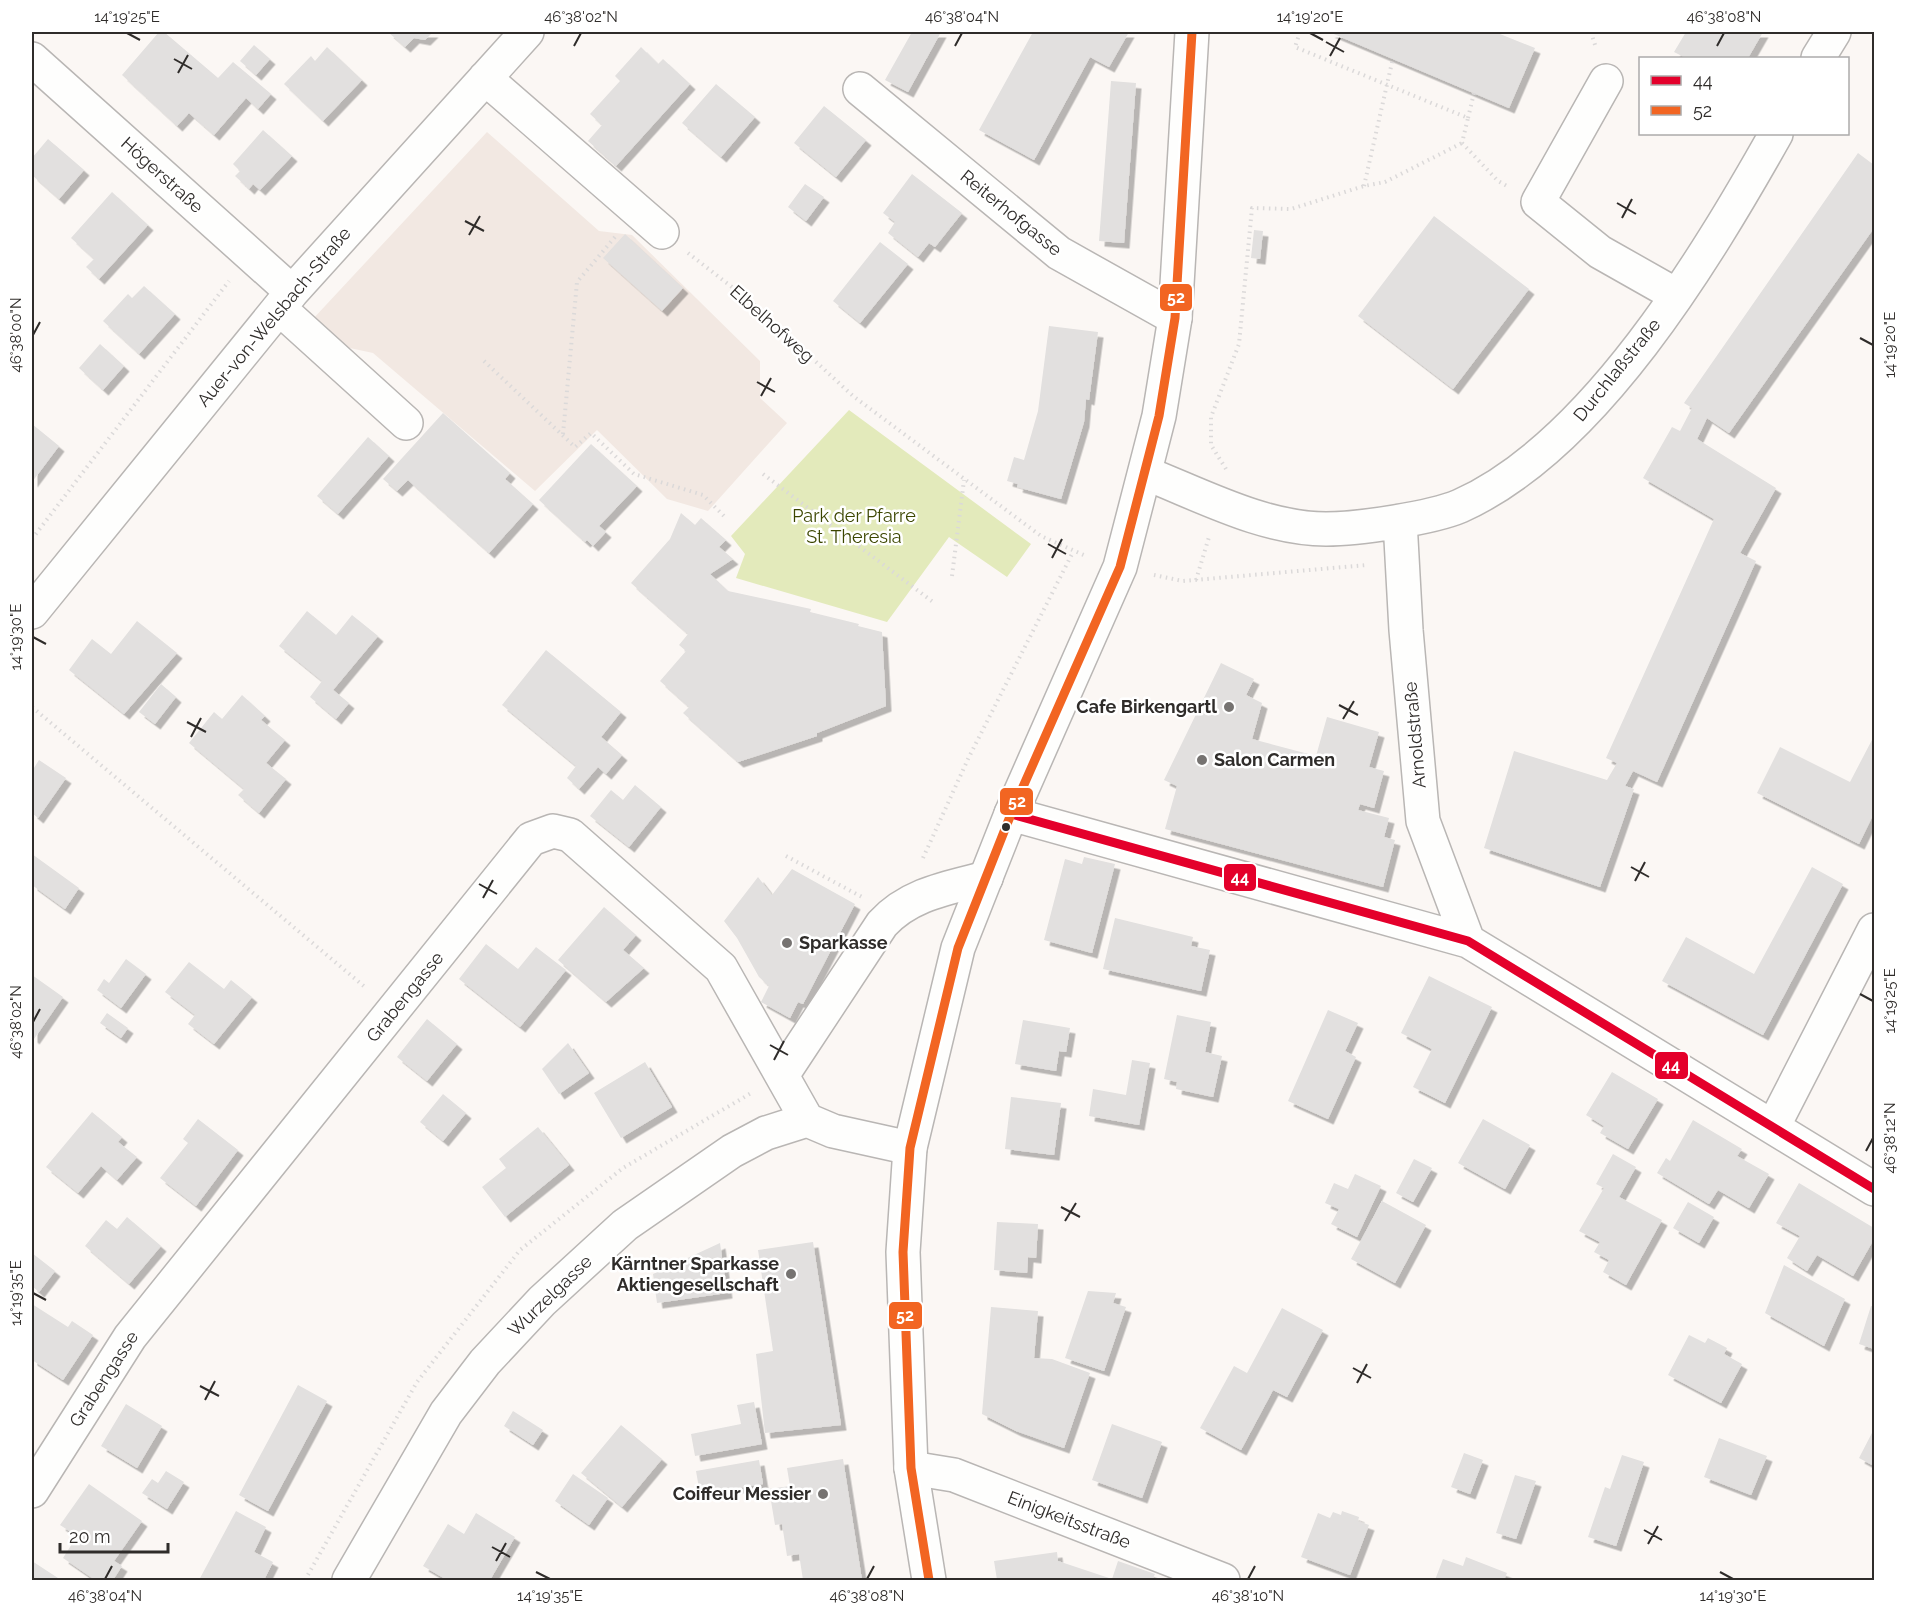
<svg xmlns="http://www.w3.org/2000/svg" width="1906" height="1612" viewBox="0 0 1906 1612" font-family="Raleway,sans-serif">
	<defs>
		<filter id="shadow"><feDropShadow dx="5.5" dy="5.5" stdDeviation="0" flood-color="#0004"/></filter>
	</defs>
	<rect width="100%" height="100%" fill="#fbf7f4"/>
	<path fill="#f2e8e2" d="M487 132 599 231 632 235 760 361V398L787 423 708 511 667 499 597 430 535 491 373 353 345 347 312 320Z"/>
	<path fill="#e3eabb" d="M849 410 1031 544 1007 577 949 537 887 622 736 578 745 554 731 536Z"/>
	<path fill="#e2e0df" filter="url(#shadow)" d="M159 32H164L218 78 233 62 271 94 258 109 246 98 214 135 189 113 177 126 122 75Z
		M388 32H433L425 40 414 38 405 47Z
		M912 32H941L908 92 885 80Z
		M1033 32H1129L1109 67 1090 57 1034 160 979 130Z
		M1329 32H1495L1535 48 1509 108Z
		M1686 32H1763L1748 58H1686L1674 52Z
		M254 45 270 59 256 75 240 61Z
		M327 47 362 80 323 121 284 84 311 56 315 61Z
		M641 47 658 64 663 59 690 84 616 166 588 141 602 125 590 114 620 81 615 76Z
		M1111 81 1136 83 1124 243 1099 241Z
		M716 84 755 117 721 157 682 123Z
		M824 106 866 140 836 177 794 143Z
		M263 130 292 156 260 190 253 184 249 189 235 176 240 171 233 164Z
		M48 139 84 170 59 199 32 175V158Z
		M1858 153 1874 165V228L1729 433 1707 418 1697 439 1776 488 1740 553 1756 561 1657 782 1633 771 1625 786 1634 789 1600 887 1484 848 1514 751 1607 780 1617 763 1606 758 1714 519 1643 478 1672 427 1680 431 1692 408 1684 403Z
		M912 174 962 213 935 247 929 243 918 257 888 233 895 222 883 213Z
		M805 184 824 197 806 221 788 207Z
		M112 192 148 225 99 279 86 267 94 259 71 238Z
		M1434 216 1529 289 1453 389 1358 316Z
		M1254 230 1263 231 1260 259 1251 258Z
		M625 234 683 288 662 311 603 258Z
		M880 242 908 264 860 323 833 301Z
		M144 286 175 314 139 354 103 321 128 294 132 298Z
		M1049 326 1098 332 1089 400 1086 399 1084 422 1061 499 1017 487 1018 484 1007 481 1014 457 1024 460 1038 411Z
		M100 344 124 366 103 390 79 368Z
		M443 413 510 473 505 479 533 504 489 553 408 480 397 491 383 479Z
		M32 424 59 446 32 482Z
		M368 437 389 456 338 514 317 496Z
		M591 444 637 486 599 526 606 532 593 546 587 540 585 542 539 500Z
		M681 513 695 525 701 518 726 540 719 547 733 559 710 574 728 591 811 609 810 612 859 624 858 626 882 632 886 706 817 733V736L738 762 683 713 689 707 660 681 686 651 679 645 688 634 631 583 670 539Z
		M307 611 336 635 352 615 378 636 333 690 349 703 336 719 310 697 322 681 279 646Z
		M137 621 177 653 124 714 69 670 92 639 111 654Z
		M546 650 621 712 601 737 622 755 606 774 598 767 579 789 567 778 576 766 502 705Z
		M1221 663 1254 679 1246 695 1262 703 1252 739 1316 756 1327 717 1379 732 1369 767 1384 771 1374 808 1360 804 1358 810 1389 818 1384 837 1395 840 1383 887 1165 829 1177 786 1164 780Z
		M161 684 176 697 155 724 139 712Z
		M242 695 265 716 261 720 285 740 266 763 286 779 259 813 238 795 244 789 189 743 214 712 222 719Z
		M1874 736V813L1859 844 1757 793 1780 747 1850 782Z
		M39 760 66 778 38 818 32 813V771Z
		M635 785 661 807 629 847 590 816 611 790 623 800Z
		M32 854 79 888 65 909 32 885Z
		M1084 857 1115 864 1092 953 1044 940 1065 859 1082 864Z
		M1812 867 1843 884 1763 1035 1662 981 1686 937 1754 974Z
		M792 869 855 904 803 1004 798 1002 790 1018 761 1002 769 986 759 977 737 938 724 921 758 877 772 895Z
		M604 907 636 935 623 950 644 968 606 1002 558 960Z
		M1115 918 1193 937 1191 946 1210 950 1201 991 1103 969Z
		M486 944 518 969 536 947 566 970 520 1027 459 979Z
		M126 959 146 974 121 1008 97 990 104 979 109 983Z
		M189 962 224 989 231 980 252 997 214 1044 188 1024 195 1015 165 992Z
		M32 975 63 997 34 1039 32 1037Z
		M1429 976 1492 1007 1445 1103 1413 1087 1432 1049 1401 1033Z
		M1328 1010 1358 1023 1345 1051 1356 1057 1328 1119 1288 1101Z
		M107 1013 128 1028 121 1038 100 1023Z
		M1177 1015 1211 1022 1205 1052 1222 1056 1213 1097 1176 1089 1177 1082 1164 1079Z
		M427 1019 457 1044 427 1081 397 1057Z
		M1023 1020 1070 1028 1066 1052 1059 1051 1056 1071 1015 1064Z
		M568 1043 589 1073 559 1094 542 1069Z
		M1132 1060 1150 1063 1139 1125 1089 1116 1093 1089 1126 1095Z
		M645 1062 672 1107 621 1138 594 1093Z
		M1612 1072 1658 1099 1628 1149 1600 1133 1604 1126 1586 1115Z
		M443 1094 466 1113 443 1141 420 1122Z
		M1011 1097 1061 1103 1054 1155 1005 1149Z
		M92 1112 122 1137 118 1142 137 1157 117 1180 101 1166 78 1193 46 1167Z
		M198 1119 238 1150 196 1206 160 1178 188 1143 183 1139Z
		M1483 1119 1530 1145 1505 1189 1458 1163Z
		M1693 1120 1742 1149 1737 1156 1769 1174 1749 1208 1718 1190 1709 1204 1657 1173 1666 1158 1670 1161Z
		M538 1127 569 1165 505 1217 482 1187 506 1168 499 1159Z
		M1613 1154 1636 1167 1619 1197 1662 1220 1626 1285 1603 1272 1609 1260 1594 1252 1600 1242 1579 1231 1604 1188 1596 1184Z
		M1414 1159 1432 1168 1413 1202 1396 1193Z
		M1355 1174 1381 1186 1357 1237 1331 1224 1339 1209 1325 1203 1334 1183 1348 1189Z
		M1799 1183 1874 1228V1239L1853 1276 1817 1255 1807 1271 1787 1258 1800 1236 1776 1223Z
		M1382 1201 1426 1225 1395 1283 1351 1259Z
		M1688 1202 1714 1217 1699 1243 1673 1228Z
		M127 1217 161 1246 129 1284 85 1246 106 1220 117 1229Z
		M997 1222 1038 1224 1036 1258 1028 1257 1027 1273 994 1270Z
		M813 1242 841 1425 765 1433 756 1354 773 1351 758 1250Z
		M720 1243 727 1293 657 1303 653 1274Z
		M32 1253 55 1271 39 1292 32 1286Z
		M1784 1265 1845 1299 1824 1346 1765 1313Z
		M1088 1291 1116 1293 1113 1303 1126 1307 1104 1371 1065 1358Z
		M32 1304 68 1327 72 1321 93 1335 63 1380 32 1360Z
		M1871 1306 1874 1307V1349L1859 1344Z
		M991 1307 1038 1311 1034 1358 1052 1359 1090 1373 1064 1448 1016 1431 982 1414Z
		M1282 1308 1323 1330 1287 1397 1273 1390 1241 1450 1200 1428 1234 1366 1247 1373Z
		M1689 1335 1705 1343 1708 1338 1727 1348 1724 1354 1742 1364 1721 1403 1668 1375Z
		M298 1385 327 1401 268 1511 239 1495Z
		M754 1402 762 1444 695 1456 691 1434 741 1424 737 1405Z
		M126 1404 162 1426 137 1468 101 1446Z
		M513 1411 543 1430 533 1445 504 1426Z
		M1112 1424 1162 1442 1142 1498 1092 1480Z
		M621 1425 662 1459 622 1507 581 1473Z
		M1874 1429V1466L1859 1458Z
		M1719 1438 1767 1456 1751 1495 1704 1477Z
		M1464 1453 1483 1460 1470 1494 1451 1487Z
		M1622 1455 1644 1462 1616 1546 1588 1537 1605 1487 1610 1489Z
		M843 1459 862 1580H803L799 1554 787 1556 782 1524 775 1525 769 1489 790 1486 787 1468Z
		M759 1460 763 1484 700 1494 696 1471Z
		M166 1471 184 1482 167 1509 142 1493 152 1479 158 1483Z
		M573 1474 608 1498 589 1525 555 1501Z
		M1515 1475 1536 1481 1516 1539 1496 1533Z
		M89 1484 142 1521 114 1561 122 1566 113 1580H95L63 1558 77 1536 60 1525Z
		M236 1511 266 1527 254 1552 273 1562 264 1580H199Z
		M1342 1511 1359 1517 1358 1521 1369 1525 1350 1575 1301 1557 1318 1513 1330 1518 1333 1512 1341 1515Z
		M476 1513 515 1537 490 1580H447L423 1566 448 1524 464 1534Z
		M1057 1552 1058 1561 1112 1579 1118 1561 1155 1574 1152 1580H997L994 1561Z
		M1466 1557 1507 1573 1504 1580H1435L1443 1559 1463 1566Z
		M32 1561 61 1580H32Z"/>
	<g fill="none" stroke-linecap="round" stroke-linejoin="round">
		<g stroke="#b9b6b4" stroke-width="36">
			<path id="minor" d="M1818 58 1834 32
				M32 59 292 292
				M485 78 662 232
				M1606 81 1538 202 1600 252 1676 295
				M860 89 1059 253 1175 318
				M279 308 406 423
				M1145 473C1201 495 1264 529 1326 529 1358 529 1432 518 1460 506 1594 446 1706 258 1776 134
				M1400 521 1406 630 1423 821 1468 941
				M32 612 292 292 527 32
				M1011 814 1468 941 1874 1189
				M783 1074 882 924C909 894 948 888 986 878
				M1773 1127 1874 930
				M911 1468 954 1475 1223 1580
				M32 1491 130 1337 531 839 553 831 570 835 721 968 807 1120
				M349 1580 446 1413 485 1362 542 1301 625 1225 732 1151 766 1133 807 1120 833 1131 910 1148"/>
		</g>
		<g stroke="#b9b6b4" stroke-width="36">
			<path id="major" d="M929 1580 911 1468 903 1252 910 1148 958 948 1011 814 1120 567 1149 455 1159 416 1175 318 1192 32"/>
		</g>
		<path stroke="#dbd9d9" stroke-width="4" stroke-dasharray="1.5 4.5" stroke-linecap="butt" d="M1300 32 1295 47 1468 118 1462 143
			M1591 32 1596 48
			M1468 118 1474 93
			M1462 143 1498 181 1507 186
			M1364 186 1393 58
			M688 253 750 301 853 396 1041 536 1086 556
			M484 361 575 447 591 433 634 474 703 495 725 517
			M563 434 577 282 615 237
			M1226 469 1211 445V417L1239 344 1252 208 1291 209 1364 186 1385 182 1462 143
			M763 474 933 602
			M32 539 229 281
			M1154 575 1183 581 1367 565
			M952 576 964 480
			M1196 580 1209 537
			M32 707 366 988
			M786 856 862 897
			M923 858 968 759 1073 552
			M305 1580 417 1382 520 1250 623 1168 753 1092"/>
		<use href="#minor" stroke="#fefefd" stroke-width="33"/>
		<use href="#major" stroke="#fefefd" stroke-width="33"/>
		<g stroke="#fff" stroke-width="14">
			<path id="bus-1" d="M1011 814 1468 941 1874 1189"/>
		</g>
		<g stroke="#fff" stroke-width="14">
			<path id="bus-2" d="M929 1580 911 1468 903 1252 910 1148 958 948 1011 814 1120 567 1149 455 1159 416 1175 318 1192 32"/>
		</g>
		<use href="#bus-1" stroke="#e4002b" stroke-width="9"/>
		<use href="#bus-2" stroke="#f26522" stroke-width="9"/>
	</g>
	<path fill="none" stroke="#2f2c2a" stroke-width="2" d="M127 33 140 40M1310 33 1323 40M1326 42 1344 52M574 46 581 33M955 46 962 33M1717 46 1724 33M1330 56 1340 38M174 59 192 69M178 73 188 55M1617 203 1636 214M1622 218 1632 199M465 221 484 231M469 235 480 216M33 335 40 322M1860 338 1873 345M757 382 775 392M761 396 771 378M1048 544 1066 554M1052 558 1062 539M33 637 46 644M1339 705 1358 715M1343 719 1354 701M187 722 206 732M191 737 201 718M1631 867 1649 877M1635 881 1645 862M479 884 497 894M483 898 493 880M1860 994 1873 1001M33 1022 40 1009M770 1045 788 1055M774 1060 784 1041M1866 1151 1873 1138M1061 1207 1080 1217M1065 1221 1076 1203M33 1293 46 1300M1353 1368 1371 1378M1357 1383 1367 1364M200 1386 219 1396M205 1400 215 1381M1644 1530 1662 1540M1648 1544 1658 1526M492 1547 510 1557M496 1561 506 1543M536 1572 550 1579M1720 1572 1733 1579M105 1579 112 1566M867 1579 874 1566M1248 1579 1255 1566"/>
	<g fill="#767371" stroke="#fff" stroke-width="2">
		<circle cx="1229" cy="707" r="6"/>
		<circle cx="1202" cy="760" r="6"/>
		<circle cx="787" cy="943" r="6"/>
		<circle cx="791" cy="1274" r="6"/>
		<circle cx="823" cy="1494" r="6"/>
	</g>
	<circle fill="#2f2c2a" stroke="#fff" stroke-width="2" cx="1006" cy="827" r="5"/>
	<g text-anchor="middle" stroke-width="5" stroke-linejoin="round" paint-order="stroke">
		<g font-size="18" fill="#2f2c2a" stroke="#fff">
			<text transform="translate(162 175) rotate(42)" y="6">Högerstraße</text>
			<text transform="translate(1011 213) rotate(39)" y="6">Reiterhofgasse</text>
			<text transform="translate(274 317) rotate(-50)" y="6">Auer-von-Welsbach-Straße</text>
			<text transform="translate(772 324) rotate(42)" y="6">Elbelhofweg</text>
			<text transform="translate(1617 370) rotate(-51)" y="6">Durchlaßstraße</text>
			<text transform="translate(1415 735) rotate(-95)" y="6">Arnoldstraße</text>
			<text transform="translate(405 997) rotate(-51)" y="6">Grabengasse</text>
			<text transform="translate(550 1296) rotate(-44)" y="6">Wurzelgasse</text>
			<text transform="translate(104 1379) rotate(-57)" y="6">Grabengasse</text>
			<text transform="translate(1069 1520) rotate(21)" y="6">Einigkeitsstraße</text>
		</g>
		<g font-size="18" fill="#3c4600" stroke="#fff">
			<text x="854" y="522">Park der Pfarre<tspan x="854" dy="21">St. Theresia</tspan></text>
		</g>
		<g font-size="18" font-weight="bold" fill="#2f2c2a" stroke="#fff" text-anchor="end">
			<text x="1217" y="713">Cafe Birkengartl</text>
			<text x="1214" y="766" text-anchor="start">Salon Carmen</text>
			<text x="799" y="949" text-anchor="start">Sparkasse</text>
			<text x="779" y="1270">Kärntner Sparkasse<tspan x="779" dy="21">Aktiengesellschaft</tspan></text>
			<text x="811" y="1500">Coiffeur Messier</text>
		</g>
	</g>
	<g stroke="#fff" stroke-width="2">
		<rect x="1159" y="283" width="34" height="29" rx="6" fill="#f26522"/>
		<rect x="999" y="787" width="35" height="29" rx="6" fill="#f26522"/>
		<rect x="1223" y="863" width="34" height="29" rx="6" fill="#e4002b"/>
		<rect x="1654" y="1051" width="35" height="29" rx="6" fill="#e4002b"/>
		<rect x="888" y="1301" width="35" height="29" rx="6" fill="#f26522"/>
	</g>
	<g font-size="16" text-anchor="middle" font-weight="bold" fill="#fff">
		<text x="1176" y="303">52</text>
		<text x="1017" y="807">52</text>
		<text x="1240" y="883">44</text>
		<text x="1671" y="1071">44</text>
		<text x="905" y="1321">52</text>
	</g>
	<rect width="1906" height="1612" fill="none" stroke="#ffffff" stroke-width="66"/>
	<rect x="1639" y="57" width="210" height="78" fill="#ffffff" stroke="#acabaa" stroke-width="1.5"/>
	<rect x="1651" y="76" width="30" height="9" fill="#e4002b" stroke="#acabaa" stroke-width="1.5"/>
	<text x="1693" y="87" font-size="18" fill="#2f2c2a">44</text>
	<rect x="1651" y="106" width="30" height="9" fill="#f26522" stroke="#acabaa" stroke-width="1.5"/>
	<text x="1693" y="117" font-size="18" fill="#2f2c2a">52</text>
	<path d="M60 1543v9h108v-9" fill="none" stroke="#2f2c2a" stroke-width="3"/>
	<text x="69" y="1543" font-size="18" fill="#2f2c2a" stroke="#ffffff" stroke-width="4.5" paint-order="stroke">20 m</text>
	<rect x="33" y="33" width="1840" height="1546" fill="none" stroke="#2f2c2a" stroke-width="2"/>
	<g font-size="15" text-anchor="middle" fill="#2f2c2a">
		<text x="127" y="22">14°19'25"E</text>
		<text x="581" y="22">46°38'02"N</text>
		<text x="962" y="22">46°38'04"N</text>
		<text x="1310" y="22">14°19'20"E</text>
		<text x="1724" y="22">46°38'08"N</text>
		<text transform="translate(16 335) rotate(-90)" y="5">46°38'00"N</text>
		<text transform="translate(1890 345) rotate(-90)" y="5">14°19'20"E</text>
		<text transform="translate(16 637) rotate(-90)" y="5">14°19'30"E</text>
		<text transform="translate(1890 1001) rotate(-90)" y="5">14°19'25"E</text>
		<text transform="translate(16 1022) rotate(-90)" y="5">46°38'02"N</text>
		<text transform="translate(1890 1138) rotate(-90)" y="5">46°38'12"N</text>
		<text transform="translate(16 1293) rotate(-90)" y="5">14°19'35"E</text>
		<text x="105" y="1601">46°38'04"N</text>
		<text x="550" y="1601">14°19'35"E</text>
		<text x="867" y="1601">46°38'08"N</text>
		<text x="1248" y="1601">46°38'10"N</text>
		<text x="1733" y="1601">14°19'30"E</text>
	</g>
</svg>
